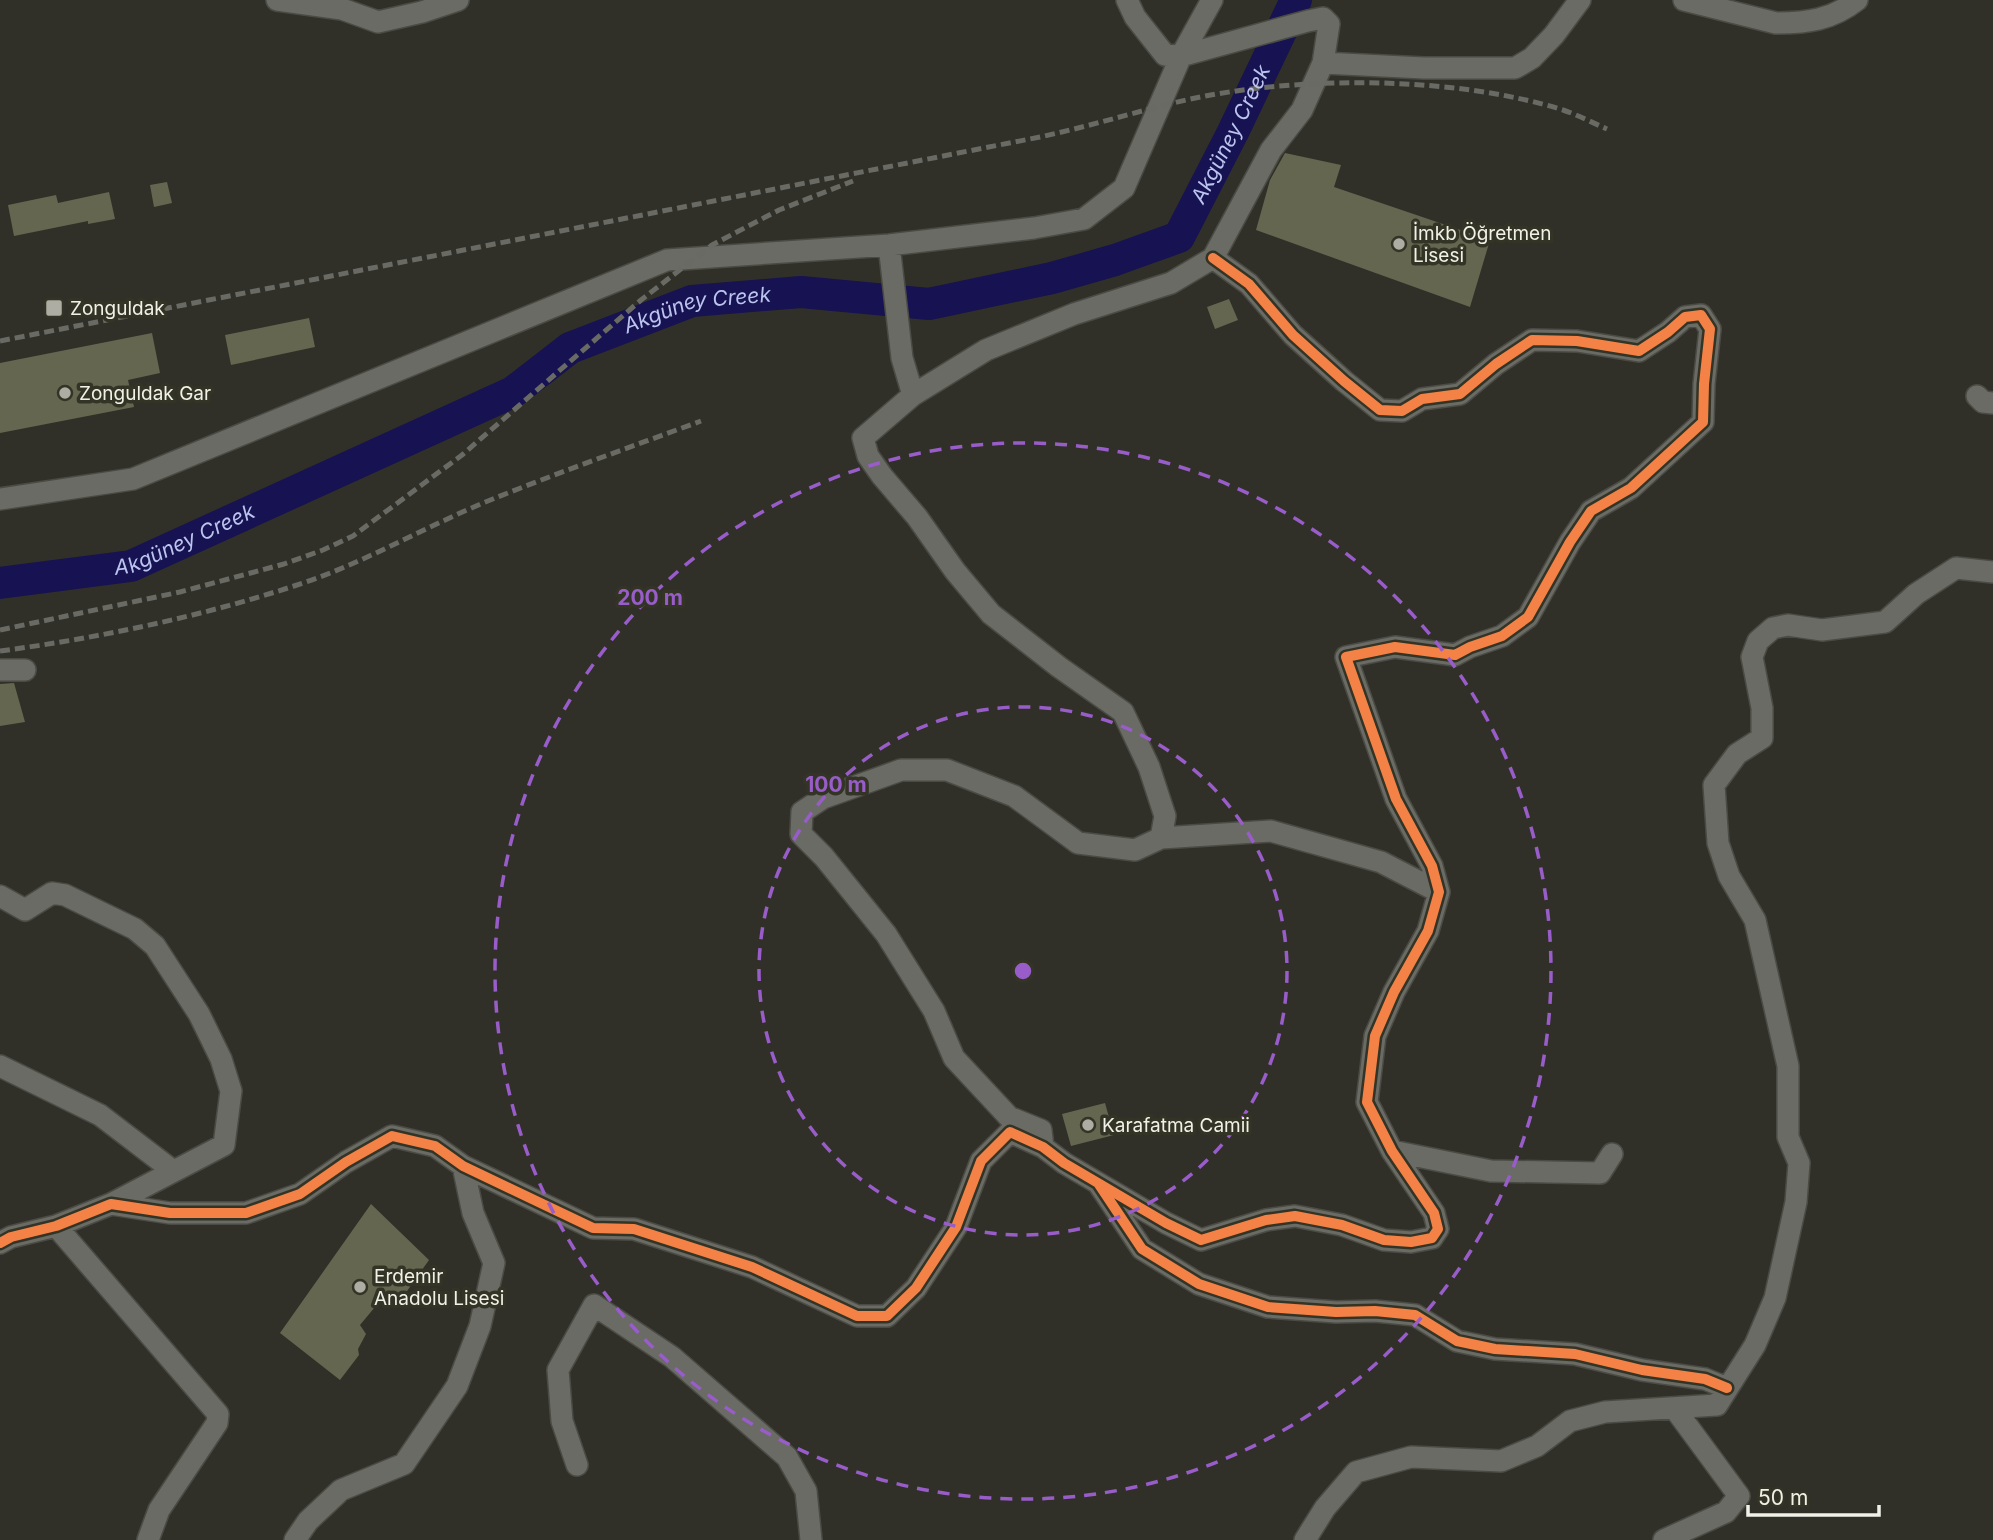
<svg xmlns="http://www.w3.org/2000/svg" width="1993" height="1540" viewBox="0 0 1993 1540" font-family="Inter,sans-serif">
	<rect width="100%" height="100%" fill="#303028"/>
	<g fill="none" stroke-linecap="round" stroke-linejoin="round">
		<path stroke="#171251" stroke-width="32" id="s1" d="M0 583 131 566 513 392 570 348 692 301 801 292 929 304 1052 278 1115 260 1179 237 1233 132 1296 0"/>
	</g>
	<path fill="#656650" d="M1285 153 1341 165 1334 187 1490 240 1470 307 1256 230 1270 180Z
		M167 182 172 203 154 207 150 185Z
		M109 192 115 219 88 224V221L14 236 8 205 56 195 58 203Z
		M1229 299 1238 320 1215 329 1207 307Z
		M309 318 315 347 231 365 225 335Z
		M152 333 160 373 128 380 134 407 0 433V363Z
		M14 683 25 722 0 726V684Z
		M1105 1103 1114 1135 1071 1146 1062 1114Z
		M371 1204 429 1260 400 1301 385 1295 360 1325 366 1334 358 1349 359 1355 340 1380 280 1333Z"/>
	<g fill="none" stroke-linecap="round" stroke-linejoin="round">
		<g stroke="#4b4b45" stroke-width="24">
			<path id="minor" d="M277 0 342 9 378 22 422 12 458 0
				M1684 0 1776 23C1807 23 1832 20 1857 0
				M1323 63 1424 68H1515L1532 58 1554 35 1580 0
				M889 245 902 358 913 395 986 350 1074 314 1171 283 1213 258 1271 150 1302 110 1323 63 1329 24 1323 18 1308 21 1181 56 1165 55 1135 17 1127 0
				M913 395 863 438 868 456 882 476 917 517 955 571 991 614 1059 667 1123 712 1149 767 1165 816 1161 838 1135 850 1078 843 1014 796 947 770H901L823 798 802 812 801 834 824 857 886 934 934 1011 954 1058 1009 1117 1041 1130 1043 1147
				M1977 396 1983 402 1993 403
				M0 499 133 479 667 260 889 245 1034 228 1084 219 1124 188 1181 56 1212 0
				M0 670H25
				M1161 838 1271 831 1381 862 1439 892
				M0 896 25 910 52 893 65 895 135 929 155 946 199 1014 221 1059 231 1091 224 1145 111 1204
				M0 1066 100 1115 172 1170
				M1392 1151 1491 1171 1600 1173 1612 1154
				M1098 1183 1166 1223 1201 1240 1266 1220 1295 1216 1342 1225 1384 1240 1411 1242 1432 1238 1438 1229 1434 1213 1392 1151 1367 1102 1375 1036 1394 992 1428 931 1439 892 1432 866 1396 799 1346 657 1395 647 1455 655 1470 647 1502 636 1528 617 1570 542 1591 511 1631 488 1703 422 1704 384 1710 329 1701 315 1685 317 1668 332 1639 351 1577 341 1532 340 1496 364 1460 394 1422 399 1402 411 1380 410 1344 381 1293 335 1249 284 1213 258
				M56 1226 218 1414 217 1423 159 1510 148 1540
				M0 1243 11 1237 56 1226 111 1204 170 1213H246L300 1194 346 1162 392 1136 435 1146 463 1166 593 1228 634 1229 752 1267 857 1316H887L916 1288 956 1227 981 1161 1010 1132 1043 1147 1064 1163 1098 1183 1142 1249 1199 1284 1268 1307 1336 1312 1375 1311 1415 1315 1457 1341 1495 1349 1575 1354 1642 1370 1705 1379 1727 1388
				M577 1465 562 1421 558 1370 594 1305 672 1357 787 1457 806 1491 811 1540
				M295 1540 308 1521 341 1490 404 1464 457 1386 480 1326 494 1263 473 1213 463 1166
				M1305 1540 1325 1508 1356 1472 1411 1457 1501 1461 1537 1446 1570 1421 1605 1412 1717 1405 1755 1345 1775 1298 1796 1202 1799 1163 1788 1137V1066L1755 920 1729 876 1718 843 1714 785 1737 754 1762 738V708L1752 657 1758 641 1773 628 1788 625 1822 630 1885 622 1916 594 1956 568 1993 572
				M1664 1540 1726 1512 1739 1496 1675 1409"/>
		</g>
		<use href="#minor" stroke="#6a6b64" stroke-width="21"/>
		<path stroke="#696a64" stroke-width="5" stroke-dasharray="10 5" stroke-linecap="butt" d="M0 341 1040 137C1096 125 1150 107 1205 96 1313 76 1458 77 1563 110 1578 115 1593 123 1607 129
			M0 630 180 592 284 564 323 550 353 536 462 455 641 300 712 245 779 210 853 181
			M0 651C99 638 199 617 294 586 360 565 419 530 483 503 554 474 628 448 701 421"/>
		<g stroke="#333425" stroke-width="15">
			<path id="cycleway" d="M1098 1183 1166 1223 1201 1240 1266 1220 1295 1216 1342 1225 1384 1240 1411 1242 1432 1238 1438 1229 1434 1213 1392 1151 1367 1102 1375 1036 1394 992 1428 931 1439 892 1432 866 1396 799 1346 657 1395 647 1455 655 1470 647 1502 636 1528 617 1570 542 1591 511 1631 488 1703 422 1704 384 1710 329 1701 315 1685 317 1668 332 1639 351 1577 341 1532 340 1496 364 1460 394 1422 399 1402 411 1380 410 1344 381 1293 335 1249 284 1213 258
				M0 1243 11 1237 56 1226 111 1204 170 1213H246L300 1194 346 1162 392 1136 435 1146 463 1166 593 1228 634 1229 752 1267 857 1316H887L916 1288 956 1227 981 1161 1010 1132 1043 1147 1064 1163 1098 1183 1142 1249 1199 1284 1268 1307 1336 1312 1375 1311 1415 1315 1457 1341 1495 1349 1575 1354 1642 1370 1705 1379 1727 1388"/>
		</g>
		<use href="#cycleway" stroke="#f48246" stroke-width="10"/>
	</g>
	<g fill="none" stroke="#985dc9" stroke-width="3.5" stroke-dasharray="12 9">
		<circle cx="1023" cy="971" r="264"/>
		<circle cx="1023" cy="971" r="528"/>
	</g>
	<g fill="#adada4" stroke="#333425" stroke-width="2.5">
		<circle cx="1399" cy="244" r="7"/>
		<rect x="45" y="299" width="18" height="18" rx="3.5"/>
		<circle cx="65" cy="393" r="7"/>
		<circle cx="1088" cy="1125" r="7"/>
		<circle cx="360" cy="1287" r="7"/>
	</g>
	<g text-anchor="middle" stroke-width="7" stroke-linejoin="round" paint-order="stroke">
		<g font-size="19" fill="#f0f1e7" stroke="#333425" text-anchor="start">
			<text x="1413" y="240">İmkb Öğretmen<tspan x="1413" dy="22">Lisesi</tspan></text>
			<text x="70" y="315">Zonguldak</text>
			<text x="79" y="400">Zonguldak Gar</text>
			<text x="1102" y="1132">Karafatma Camii</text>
			<text x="374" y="1283">Erdemir<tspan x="374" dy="22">Anadolu Lisesi</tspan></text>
		</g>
		<g font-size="21" font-style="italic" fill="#bbc4ee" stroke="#333425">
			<text dy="7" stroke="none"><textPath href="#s1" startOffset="1367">Akgüney Creek</textPath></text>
			<text dy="7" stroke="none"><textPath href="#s1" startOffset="758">Akgüney Creek</textPath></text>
			<text dy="7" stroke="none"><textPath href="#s1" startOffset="191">Akgüney Creek</textPath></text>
		</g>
	</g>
	<circle cx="1023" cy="971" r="10" fill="#985dc9" stroke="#333425" stroke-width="3.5"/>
	<g font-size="21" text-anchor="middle" font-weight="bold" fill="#985dc9" stroke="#333425" stroke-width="7" stroke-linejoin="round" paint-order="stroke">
		<text x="650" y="605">200 m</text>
		<text x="836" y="792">100 m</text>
	</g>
	<path d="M1748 1505v10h131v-10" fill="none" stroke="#f0f1e7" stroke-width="3.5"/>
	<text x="1758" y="1505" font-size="21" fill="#f0f1e7" stroke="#333425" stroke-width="5" paint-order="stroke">50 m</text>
</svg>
